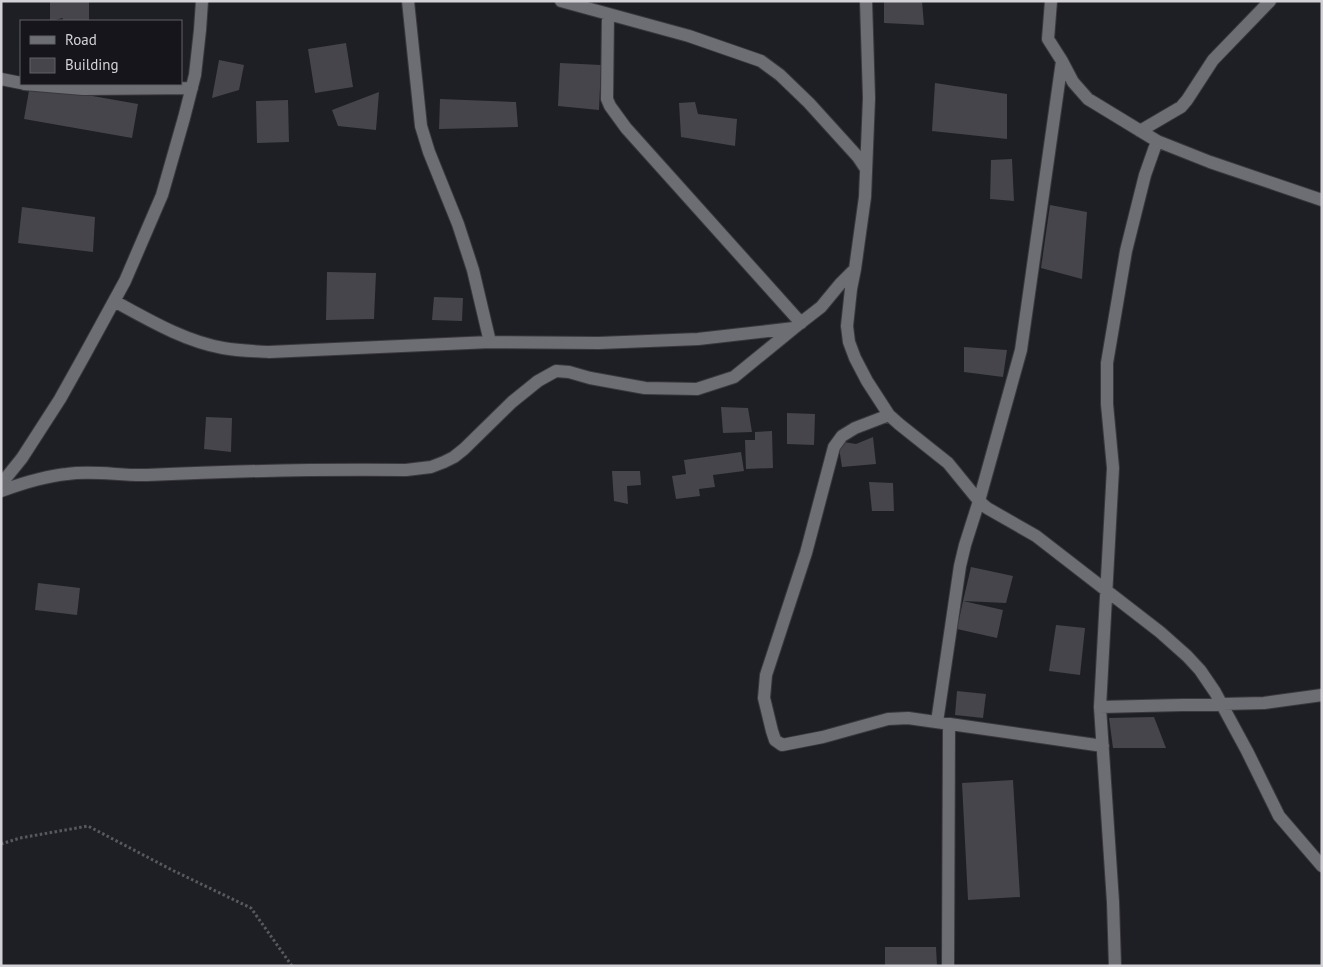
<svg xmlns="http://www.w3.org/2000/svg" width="1323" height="967" viewBox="0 0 1323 967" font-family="'PT Sans',sans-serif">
	<rect width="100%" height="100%" fill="#1e1f24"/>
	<path fill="#45454b" d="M50 1H89V21H62L63 18 50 21Z
		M884 1H922L924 25 884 23Z
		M346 43 353 87 315 93 308 49Z
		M219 60 244 65 239 90 212 98Z
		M560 63 601 65 599 110 558 106Z
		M935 83 1007 94V139L932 131Z
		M30 85 138 104 132 138 24 119Z
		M379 92 376 130 338 126 332 110Z
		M440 99 516 102 518 127 439 129Z
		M288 100 289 142 257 143 256 101Z
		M695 102 698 114 737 119 735 146 681 137 679 103Z
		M1012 159 1014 201 990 199 991 160Z
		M1050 205 1087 212 1082 279 1041 268Z
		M22 207 95 217 93 252 18 243Z
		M327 272 376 273 374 319 326 320Z
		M434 297 463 298 462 321 432 320Z
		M964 347 1007 350 1003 377 964 372Z
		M721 407 748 408 752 432 723 433Z
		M787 413 815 414 814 445 787 444Z
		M206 417 232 418 231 452 204 449Z
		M772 431 773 468 746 469 745 440H755V432Z
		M873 437 876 464 842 467 838 441 856 444Z
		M741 452 744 471 713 475 715 487 699 489 700 496 676 499 672 476 686 474 684 460Z
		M612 471H640L641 485 627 486 628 504 614 501Z
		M869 482 893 483 894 511H872Z
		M971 567 1013 576 1006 603 963 601 1003 610 997 638 957 629 963 601Z
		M38 583 80 588 77 615 35 610Z
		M1056 625 1085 628 1080 675 1049 671Z
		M957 691 986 694 983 718 955 715Z
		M1154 717 1166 748H1113L1109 718Z
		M1013 780 1020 897 968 900 962 783Z
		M885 947H936L937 966H885Z"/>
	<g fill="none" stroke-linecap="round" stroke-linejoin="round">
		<g stroke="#39393d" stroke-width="14">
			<path id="minor" d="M408 1 421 126 429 152 458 224 473 270 490 342
				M561 1 689 36 761 61 780 75 809 103 858 157 866 169
				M866 1 869 98 865 197 855 269 851 289 847 326 849 342 855 358 867 381 889 415 899 424 948 463 979 501 987 508 1036 536 1160 632 1187 656 1200 670 1215 692 1247 751 1279 816 1322 866
				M1051 1 1048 39 1062 61 1073 82 1088 99 1157 141 1210 162 1322 200
				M608 14 607 99 610 106 626 128 801 323
				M1 79 21 83
				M24 84 83 89 192 88
				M1140 131 1181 107 1187 100 1213 60 1270 1
				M114 301C149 320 184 341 223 348 239 351 254 351 269 352L490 342 599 343 698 339 794 328
				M889 415 855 428 842 436 834 447 806 553 766 675 764 698 772 731 775 740 782 745 823 737 888 719 908 718 1103 746
				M1 484 22 458 60 399 84 356 125 281 162 195 184 118 195 75 200 30 202 1
				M1 491C23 483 45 476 67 474 94 470 121 476 147 475 234 471 320 469 406 470L431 467 444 462 454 457 464 449 512 402 538 381 556 371 569 372 590 378 645 388 697 389 734 377 794 328 821 307 840 284 854 270
				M1100 707 1264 703 1322 695
				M937 722 960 566 965 545 979 501 1021 350 1062 61
				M948 966 949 724
				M1115 966 1113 902 1100 707 1113 468 1107 404V363L1126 251 1145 175 1157 141"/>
		</g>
		<path stroke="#58595d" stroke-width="3" stroke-dasharray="2.5 2.5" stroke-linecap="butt" d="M1 844 20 838 88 826 172 870 251 908 292 966"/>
		<use href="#minor" stroke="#6d6d74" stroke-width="12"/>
	</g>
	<rect width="1323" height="967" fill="none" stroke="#d3d3d7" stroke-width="5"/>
	<rect x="20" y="20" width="162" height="65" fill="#15151b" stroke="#616166"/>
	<rect x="30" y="36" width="25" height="8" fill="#6d6d74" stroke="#616166"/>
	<text x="65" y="45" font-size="15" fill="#d3d3d7">Road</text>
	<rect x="30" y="58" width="25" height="15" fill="#45454b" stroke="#616166"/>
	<text x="65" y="70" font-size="15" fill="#d3d3d7">Building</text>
</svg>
